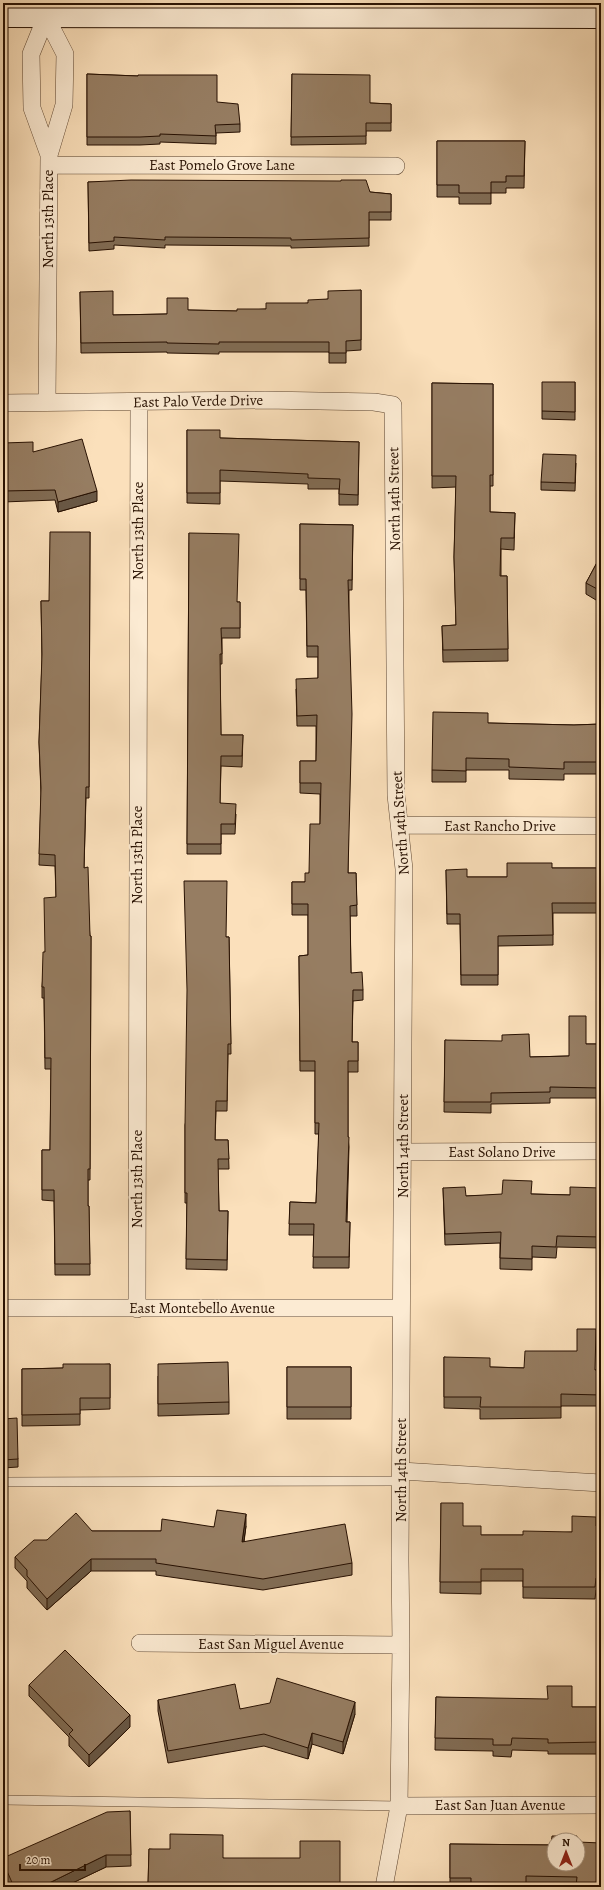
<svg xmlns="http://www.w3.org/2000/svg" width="604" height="1890" viewBox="0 0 604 1890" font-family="Alegreya,serif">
	<rect width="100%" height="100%" fill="#fbe0bb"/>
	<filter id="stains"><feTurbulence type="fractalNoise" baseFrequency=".005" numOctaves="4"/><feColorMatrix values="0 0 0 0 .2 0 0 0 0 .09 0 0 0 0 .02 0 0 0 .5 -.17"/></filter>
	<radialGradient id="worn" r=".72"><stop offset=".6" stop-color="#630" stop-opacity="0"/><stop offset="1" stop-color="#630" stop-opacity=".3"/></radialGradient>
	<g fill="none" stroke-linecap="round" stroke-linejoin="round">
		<g stroke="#5d4530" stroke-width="10">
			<path id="service" d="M3 1482 401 1481
				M3 1800 399 1806"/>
		</g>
		<g stroke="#5d4530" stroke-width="18">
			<path id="minor" d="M46 17 65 54 64 105 49 155 47 402
				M46 17 31 54 32 108 49 155
				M49 165 396 166
				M3 403 265 400 374 402 393 405 396 795 404 869 400 1560 401 1645 399 1806 384 1887
				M400 825 601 826
				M403 1152 601 1151
				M3 1308H401
				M137 1309 139 402
				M401 1471 601 1483
				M140 1643 401 1645
				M399 1806 601 1805"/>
		</g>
		<g stroke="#281102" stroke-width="24">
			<path id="secondary" d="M3 16 601 17"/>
		</g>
		<use href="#service" stroke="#fcebd3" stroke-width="9"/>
		<use href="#minor" stroke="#fcebd3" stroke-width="17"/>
		<use href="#secondary" stroke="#fcebd3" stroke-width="22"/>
	</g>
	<path fill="#816c54" stroke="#281102" d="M87 74 138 76 217 102 240 124V132L216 133V144L160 142V144L140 145H87Z
		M292 74 370 103 391 104V131H366V144L291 145Z
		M437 141H525L524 188H506V193H491V204H459V197H437Z
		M88 182 370 192 391 194V220H369V246L291 248V246L165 245V248L114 245V249L89 251Z
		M361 290V350L346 351V363H329V352H219V354L167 353V352L81 353 80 292 113 315 167 314 188 310 237 311 266 309 308 303 328 299Z
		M3 304H4V350H3Z
		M575 382V420L542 419V411Z
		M432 383 493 384V486H490V512L515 513 514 550 501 549V576H507L508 661 443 662 442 626 456 625 454 557 456 487 432 488Z
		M187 430 220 438 359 442 358 505H339V489H308V484L220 481V504L187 503Z
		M3 443 33 452 97 501 58 512 55 500 3 502Z
		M576 463 575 491 541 490V482Z
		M300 524 353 525 352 590H349L348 873H356L357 916H350L351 973 363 990V1000L353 1001 352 1042H358V1072H348V1137L349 1147 347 1222H350L349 1268H313L314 1235H289L290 1202 316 1203 319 1134H315V1071H300L299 956 308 955V915H292V882H305L309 873 320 824V794L300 793V761H316V726H297L296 689 318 678V657H307L306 590H300Z
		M90 532 89 798H86L84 868 90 936H91L90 1180H88V1206H89L90 1275H55L54 1201 42 1200V1150H50L51 1069H45L44 998H42V987L45 952 56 897 55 866 39 865 41 794 39 742 42 660 41 601H49Z
		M189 533 237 602H240V638H222V664H220L221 735H243L242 767 221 766 220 803 236 814 235 834H221V854H187Z
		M601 555V603L586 594V583Z
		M488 723 574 725 601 724V774H564V780L509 779V770H466V782H432V770Z
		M552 868H601V913H553V945L498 946V985H461L460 924H447L446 870 467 877H507Z
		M226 937H229L231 1054H228L227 1111H216L215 1140H228L229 1169H218L219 1211H228L227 1270 186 1269 187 1203H185V1125Z
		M445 1040 530 1057 569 1056 586 1044H601V1098H550V1103L491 1104V1113L444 1112Z
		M443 1188 466 1196 532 1194 570 1195 601 1188V1248L557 1247 556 1258 532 1257V1270L500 1269V1243L445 1245Z
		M444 1357 490 1367 601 1370V1406H561V1418L480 1419V1409L444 1408Z
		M110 1364V1409L80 1410V1425L22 1426V1369L63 1368Z
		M287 1367H351V1419H287Z
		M158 1376 229 1402V1414L158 1416Z
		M3 1419 18 1459V1467L3 1468Z
		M441 1503 463 1526 481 1535H523L572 1532 596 1526H601V1590H596L595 1599 523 1598V1581H481V1594L440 1593Z
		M246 1526 244 1542 352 1563V1575L263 1590 156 1575V1571H91L47 1610 27 1588V1581L15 1568V1557L47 1540 92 1531H161L214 1527Z
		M29 1685 130 1727 89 1767 69 1746V1737L29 1696Z
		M436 1697 572 1707H601V1754H548V1751L512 1750 511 1757 493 1756V1751L435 1750Z
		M158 1700 240 1709 355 1714 343 1754 312 1744 308 1759 264 1746 168 1763 158 1711Z
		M130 1811 131 1866 106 1867 64 1887H9L3 1874V1862Z
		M554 1840 601 1887H450V1844L551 1845Z
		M149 1849 223 1858 340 1887H148Z"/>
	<path fill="#695845" stroke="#281102" d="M97 491V501L58 512V502Z
		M246 1514V1526L242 1553V1542Z
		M91 1559V1571L47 1610V1599Z
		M355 1702V1714L343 1754V1742Z
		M130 1715V1727L89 1767V1755Z
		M312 1733V1744L308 1759V1748Z
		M106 1855V1867L64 1887H41Z"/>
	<path fill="#967d62" stroke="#281102" d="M87 74 138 76V75H217V102L238 104 240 124 215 125 216 136 160 134V136L140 137H87Z
		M292 74 370 75V103L391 104V123H366V136L291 137Z
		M437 141H525L524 176H506V182H491V193H459V185H437Z
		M131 180 341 181V180H366L370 192 391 194V212H369V238L291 240V238L165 237V240L114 237V241L89 243 88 182Z
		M361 290V340L346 341V353H329V342H219V344L167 343V342L81 343 80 292 113 291V315L167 314V298H188V310L237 311V309H266V303H308V300L328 299V291Z
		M3 304H4V338H3Z
		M542 382H575V412L542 411Z
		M432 383 493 384V475H490V512L515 513 514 538H501L500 576H507L508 649 443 650 442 626 456 625 454 557 456 476H432Z
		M187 430H220V438L359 442 358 495 339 494 340 479 308 478V474L220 470V493H187Z
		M82 439 97 491 58 502 55 490 3 491V443L33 442V452Z
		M543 454 576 455 575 483 541 482Z
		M300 524 353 525 352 580H348L352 714 348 873H356L357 905 350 906 351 973 362 972 363 990H353L352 1042H358V1061H348V1137H349L346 1222H350L349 1257H313L314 1224H289L290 1202 316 1203 319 1123H315V1061H300L299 956 308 955V904H292V882H305V873H309L310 824H320L321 783H300V761H316L317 715 297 716 296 679 318 678V646H307L306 579H300Z
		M50 532H90L89 787H86L84 868 88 867 90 936H91L90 1169H88V1206H89L90 1264H55L54 1190H42V1150H50L51 1058H45L44 987H42L43 952H45L44 898 56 897 55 855 39 854 41 788 39 742 42 654 41 601H49Z
		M189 533 239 534 237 602H240V628H221L222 654H220L221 735H243L242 756H221L220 803 236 804 235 824H221V844H187Z
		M601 555V591L586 583Z
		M433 712 488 713V723L574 725 601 724V762H564V769L509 767V759L466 758V771L432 770Z
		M507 863H552V868H601V903H552L553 935 498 936V975H461L460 914H447L446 870 467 869V877H507Z
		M184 881H227L226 937H229L231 1044H228L227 1101H216L215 1140H228L229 1159H218L219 1211H228L227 1260 186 1259 187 1193H185V1125L187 990Z
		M569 1016H586V1044H601V1088L550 1087V1092L491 1093V1102H444L445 1040 502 1041V1035L529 1034 530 1057 569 1056Z
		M503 1180 532 1181 531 1194 570 1195V1187L601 1188V1237L557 1236 556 1247 532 1246V1259L500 1258 501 1232 445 1234 443 1188 465 1187 466 1196 502 1194Z
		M577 1329H596L595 1370H601V1395L561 1394V1407H480L481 1397H444V1357L490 1358V1367L524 1368 525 1351H577Z
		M228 1362 229 1402 158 1404V1364Z
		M63 1364H110V1398H80V1414L22 1415V1369L63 1368Z
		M287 1367H351V1407H287Z
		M17 1418 18 1459 3 1460V1419Z
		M441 1503H463V1526H481V1535H523V1531L572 1532V1516L596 1517V1526H601V1579L596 1578 595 1587H523V1569H481V1582H440Z
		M217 1510 246 1514 242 1542 345 1524 352 1563 263 1579 156 1563V1559H91L47 1599 27 1576V1570L15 1557 34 1540H47L76 1513 92 1531H161L162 1519 214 1527Z
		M65 1650 130 1715 89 1755 69 1734 73 1730 29 1685Z
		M277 1678 355 1702 343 1742 312 1733 308 1748 264 1734 168 1751 158 1700 235 1684 240 1709 270 1703Z
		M547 1686H572V1707H601V1742L548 1743V1739L512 1738 511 1745H493V1739L435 1738 436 1697 548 1699Z
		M130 1811 131 1855H106L41 1887H14L3 1862V1858L107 1812Z
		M170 1834 223 1835V1858H300V1841H340V1887H259V1886L148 1884 149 1849H170Z
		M552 1836H577V1840H554V1864H578V1842L601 1843V1887H576L577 1877 526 1876V1887H471V1878H450V1844L551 1845Z"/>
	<g text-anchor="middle" stroke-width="4" stroke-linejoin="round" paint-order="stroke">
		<g font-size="15" fill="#281102" stroke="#fcebd3">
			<text x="222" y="170">East Pomelo Grove Lane</text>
			<text transform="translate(48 219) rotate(-90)" y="5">North 13th Place</text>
			<text transform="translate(198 401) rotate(-1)" y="5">East Palo Verde Drive</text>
			<text transform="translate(394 499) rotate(-91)" y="5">North 14th Street</text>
			<text transform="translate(138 531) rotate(-90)" y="5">North 13th Place</text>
			<text transform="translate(400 823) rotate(-94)" y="5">North 14th Street</text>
			<text x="500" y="831">East Rancho Drive</text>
			<text transform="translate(137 855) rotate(-90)" y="5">North 13th Place</text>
			<text transform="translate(403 1146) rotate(-90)" y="5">North 14th Street</text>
			<text x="502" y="1157">East Solano Drive</text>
			<text transform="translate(137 1179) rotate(-90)" y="5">North 13th Place</text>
			<text x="202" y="1313">East Montebello Avenue</text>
			<text transform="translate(401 1470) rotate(-90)" y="5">North 14th Street</text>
			<text x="271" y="1649">East San Miguel Avenue</text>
			<text x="500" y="1810">East San Juan Avenue</text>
		</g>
	</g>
	<rect width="604" height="1890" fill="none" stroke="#fbe0bb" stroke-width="16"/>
	<rect x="4" y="4" width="596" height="1882" fill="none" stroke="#281102" stroke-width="2"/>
	<rect x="8" y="8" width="588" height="1874" fill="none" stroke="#281102"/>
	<g transform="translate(566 1852)"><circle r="19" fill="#fcebd3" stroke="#a7947f"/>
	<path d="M0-3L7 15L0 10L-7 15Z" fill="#8f2418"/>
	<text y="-6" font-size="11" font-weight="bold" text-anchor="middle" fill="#281102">N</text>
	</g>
	<path d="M20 1864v6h65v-6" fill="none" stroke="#281102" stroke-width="2"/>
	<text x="26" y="1864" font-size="12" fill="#281102" stroke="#fcebd3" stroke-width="3" paint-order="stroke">20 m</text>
	<rect width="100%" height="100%" filter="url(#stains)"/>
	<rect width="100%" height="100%" fill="url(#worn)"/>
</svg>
